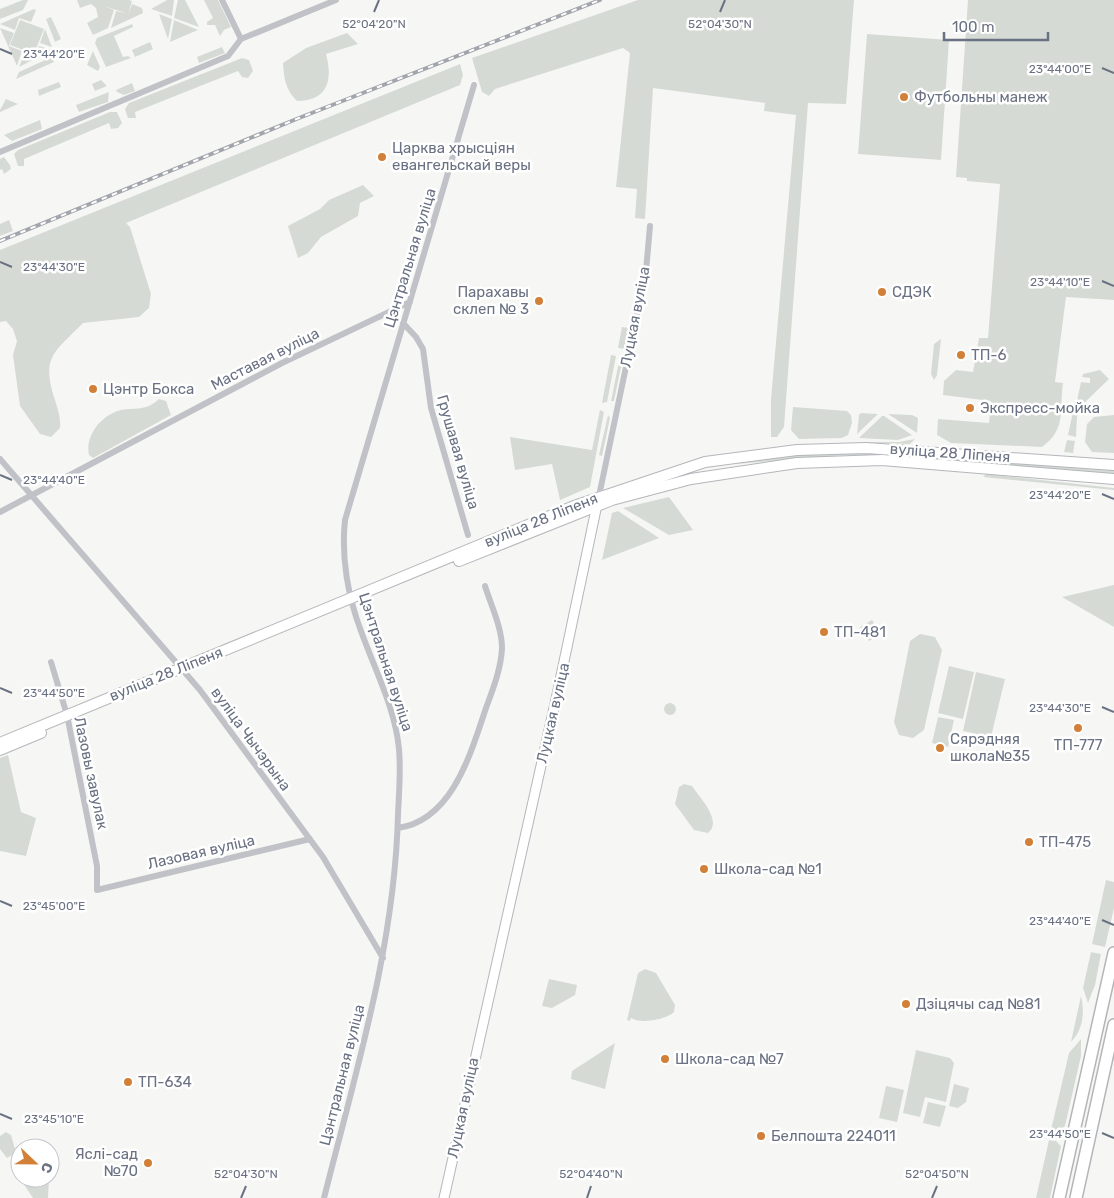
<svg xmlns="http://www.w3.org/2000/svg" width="1114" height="1198" viewBox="0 0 1114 1198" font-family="Rubik,sans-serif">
	<rect width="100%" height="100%" fill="#f6f7f4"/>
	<path fill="#d5dbd4" d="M23 0H28L23 10 0 19V9Z
		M77 0H103L101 6 103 0H129L132 1 128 15 132 4 142 8 143 13 111 28 116 11 126 13 103 6 114 10 108 28 93 35 87 23 98 17 96 8 91 4 80 8Z
		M167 0H174L172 16 151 9Z
		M178 0H185L199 27 174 18Z
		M204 0H218L231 27 224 30 220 36 215 25H207V22L213 18Z
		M638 0H854L846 104 808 103 784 427 777 437H771V399L796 115 764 111 765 103 653 88 645 219 635 218 637 189 616 187 630 53 623 48 495 89 489 96 482 92 472 58Z
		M968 0H1114V300L1066 297 1055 382 1063 383C1059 410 1067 429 1042 447L951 443 937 435 938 419 989 423 991 401 943 395 944 381 956 370 973 372 979 338H988L1000 184 967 181V178L956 177Z
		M34 9 36 10 31 22 19 18 15 30 0 24Z
		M159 14 172 19 168 39Z
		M51 17 61 39 55 42 46 19Z
		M20 20 44 29 34 54 10 45Z
		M174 20 198 30 170 42Z
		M132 24 133 27 114 36 123 57 128 56 131 58 106 67 95 43 97 38Z
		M0 28 14 33 9 46 22 51 17 66Z
		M45 29 52 47 40 43Z
		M347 33 358 44 326 54C333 80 328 101 297 101 285 89 284 78 283 63L306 48Z
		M867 34 949 40 941 160 858 154Z
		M150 42 153 49 135 57 132 50Z
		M39 46 52 50 19 67 25 52 35 55Z
		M222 47 225 53 199 63 197 57Z
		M93 51 100 67 98 71 87 65Z
		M52 57 54 62 16 79 19 72Z
		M242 58 249 60 253 71 248 78 242 77 238 71 135 112 136 118H128L125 109 129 103Z
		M460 64 463 75 460 85 126 223 130 227 151 294 149 308 139 317 83 323C56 351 41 356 54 397 57 407 61 417 60 428L51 437 40 434 20 406 13 355 17 341 13 329 6 321 0 322V250Z
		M101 80 107 86 95 91 92 84Z
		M59 82 61 87 39 96 38 90Z
		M132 83 135 91 124 95 117 92 116 90Z
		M109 92 108 102 79 112 76 105Z
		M6 99 18 104 0 112V110Z
		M110 112H117L122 123 118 128 111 129 109 123 24 159V166H18L14 154 18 150Z
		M40 120 42 129 12 141 4 135Z
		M4 157 10 165 11 169 4 174 2 169 0 170V159Z
		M363 185 374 196 360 203 358 216 321 237 308 253 298 258 288 226 320 209 329 200Z
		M9 220 13 231 0 236V224Z
		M622 327 629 328 625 349 618 348Z
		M941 339 937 375 934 380 931 374 934 344Z
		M611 355 616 356 607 402 602 403Z
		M620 357H623L614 401H611Z
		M1100 370 1109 379 1081 406 1076 405 1081 382 1090 383V378L1082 377 1083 374Z
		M159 399 166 401 171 415 93 458 89 455C85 438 98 419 115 412 132 405 143 414 159 399Z
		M793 407 847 411 851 415 852 423 848 435 842 438 799 439 791 430Z
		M1074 407 1080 409 1077 417 1076 437 1068 435Z
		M600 410 604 412 590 487 560 500 552 464 515 470 510 437 592 450Z
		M861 413 878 414 857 434 859 415Z
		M888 414 912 415 918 418 917 433Z
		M608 415 610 418 602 456 599 455Z
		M1114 415V453L1092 452 1085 442 1087 424 1094 417Z
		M882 416H884L912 435 898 440 859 438Z
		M915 439 910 444 851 442H899Z
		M1067 440 1075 441 1073 453 1064 452Z
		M882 453 917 456 845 455 735 464 795 455Z
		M996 461 1114 470V475L976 463Z
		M986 474 1114 488V490L983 477Z
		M669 497 693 530 669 535 623 508Z
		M618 511 659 538 602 560 612 513Z
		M1114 585V627L1062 597Z
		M872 620 881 634 869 641 860 627Z
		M920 634 935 637 942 650 924 730 913 738 899 735 894 722 910 641Z
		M949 666 974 672 963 719 938 713Z
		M976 672 1005 679 991 737 963 731Z
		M664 709a6 6 0 1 1 12 0a6 6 0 1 1-12 0Z
		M938 717 954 720 948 747 932 743Z
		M8 755 21 812 36 818 26 856 0 851V758Z
		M684 784 692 786C700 798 723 821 708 833L694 830 675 804 679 787Z
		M1106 880 1114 882V908L1105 947 1092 944Z
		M1091 952 1101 954 1095 985 1088 1003 1083 988Z
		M645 969 656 973 675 1005 674 1012C666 1020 640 1024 631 1018L630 1021 627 1020 638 973Z
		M549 979 577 985 575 995 552 1008 542 1006Z
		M1081 996C1085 1012 1083 1030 1071 1042Z
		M1081 1039V1056L1065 1126 1060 1131 1051 1130 1069 1053Z
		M615 1043 605 1089 571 1079 572 1071Z
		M916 1050 950 1058 954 1063 946 1102 925 1097 920 1117 903 1113Z
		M954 1084 969 1088 966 1102 958 1108 949 1106Z
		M886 1086 904 1090 897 1122 879 1118Z
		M928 1102 946 1106 940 1127 923 1123Z
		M6 1132 11 1135 15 1149 12 1155 7 1158 0 1149V1136Z
		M1049 1140 1056 1141 1061 1146 1050 1198H1036Z
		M22 1178H49L48 1198H33L21 1180Z"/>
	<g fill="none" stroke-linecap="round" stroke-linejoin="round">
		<g stroke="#b3b6bb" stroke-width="11">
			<path id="secondary" d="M444 1198 558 690 598 500"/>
		</g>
		<g stroke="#b4b6bb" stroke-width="12">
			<path id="primary" d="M459 561 612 500 691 479 797 463 882 460 1114 479
				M0 743 574 506 705 462 797 450 866 448 1114 465
				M0 750 41 733"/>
		</g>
		<g stroke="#b3b5b9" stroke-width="14">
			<path id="trunk" d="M1059 1198 1114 953
				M1076 1198 1114 1025"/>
		</g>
		<path stroke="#c0c2c7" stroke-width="6" d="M222 0 241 39
			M241 39 336 0
			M0 152 228 56 241 39
			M403 323 416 337 423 349 431 408 468 535
			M0 459 200 690 323 857 383 958
			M599 496 646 271 650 226
			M0 512 282 363 410 302
			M51 662 67 715 97 866V890L310 839
			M398 828C453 820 471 752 486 708 493 689 501 669 502 648 502 628 491 605 485 586
			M324 1198C356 1071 395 945 398 814 399 792 401 771 399 749 395 708 375 670 361 631 348 597 341 557 345 520L474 85"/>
		<use href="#secondary" stroke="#fff" stroke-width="9"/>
		<use href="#primary" stroke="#fff" stroke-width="10"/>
		<use href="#trunk" stroke="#fff" stroke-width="11"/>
		<g stroke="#a2a5ac" stroke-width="4">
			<path id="rail" d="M0 241 299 118 600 0"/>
		</g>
		<use href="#rail" stroke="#fff" stroke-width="2" stroke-dasharray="5.5" stroke-linecap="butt"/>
	</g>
	<path fill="none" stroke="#697182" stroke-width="2" d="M374 12 379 0M720 12 725 0M0 49 12 54M1102 68 1114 73M0 262 12 267M1102 281 1114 286M0 475 12 480M1102 494 1114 499M0 688 12 693M1102 707 1114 712M0 901 12 906M1102 920 1114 925M0 1114 12 1119M1102 1133 1114 1138M241 1198 246 1186M587 1198 591 1186M932 1198 937 1186"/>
	<g fill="#d28038" stroke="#fff" stroke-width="2">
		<circle cx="904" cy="97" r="5"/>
		<circle cx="382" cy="157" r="5"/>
		<circle cx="882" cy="292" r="5"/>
		<circle cx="539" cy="301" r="5"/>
		<circle cx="961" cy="355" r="5"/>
		<circle cx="93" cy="389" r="5"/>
		<circle cx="970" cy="408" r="5"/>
		<circle cx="824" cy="632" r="5"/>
		<circle cx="1078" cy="728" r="5"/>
		<circle cx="940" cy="748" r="5"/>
		<circle cx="1029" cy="842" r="5"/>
		<circle cx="704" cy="869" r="5"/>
		<circle cx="906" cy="1004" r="5"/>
		<circle cx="665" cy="1059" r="5"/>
		<circle cx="128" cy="1082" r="5"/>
		<circle cx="761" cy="1136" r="5"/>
		<circle cx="148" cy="1163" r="5"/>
	</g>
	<g text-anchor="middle" stroke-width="5" stroke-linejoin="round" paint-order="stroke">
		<g font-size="15" fill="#697182" stroke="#fff" text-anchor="start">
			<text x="914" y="102">Футбольны манеж</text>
			<text x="392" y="153">Царква хрысціян<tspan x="392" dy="17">евангельскай веры</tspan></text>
			<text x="529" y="297" text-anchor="end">Парахавы<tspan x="529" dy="17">склеп № 3</tspan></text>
			<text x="892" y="297">СДЭК</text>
			<text x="971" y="360">ТП-6</text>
			<text x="103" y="394">Цэнтр Бокса</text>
			<text x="980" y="413">Экспресс-мойка</text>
			<text x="834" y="637">ТП-481</text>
			<text x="950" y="744">Сярэдняя<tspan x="950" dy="17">школа№35</tspan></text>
			<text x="1078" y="750" text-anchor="middle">ТП-777</text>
			<text x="1039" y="847">ТП-475</text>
			<text x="714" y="874">Школа-сад №1</text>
			<text x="916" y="1009">Дзіцячы сад №81</text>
			<text x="675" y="1064">Школа-сад №7</text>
			<text x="138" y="1087">ТП-634</text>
			<text x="771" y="1141">Белпошта 224011</text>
			<text x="138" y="1159" text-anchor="end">Яслі-сад<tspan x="138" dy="17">№70</tspan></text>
		</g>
		<g font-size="15" fill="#697182" stroke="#fff">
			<text transform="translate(410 258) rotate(-73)" y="5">Цэнтральная вуліца</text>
			<text transform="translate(635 317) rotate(-79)" y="5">Луцкая вуліца</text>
			<text transform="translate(265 359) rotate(-27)" y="5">Маставая вуліца</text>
			<text transform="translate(458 452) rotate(74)" y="5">Грушавая вуліца</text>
			<text transform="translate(950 453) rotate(4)" y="5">вуліца 28 Ліпеня</text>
			<text transform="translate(541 520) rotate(-22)" y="5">вуліца 28 Ліпеня</text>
			<text transform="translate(386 662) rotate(72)" y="5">Цэнтральная вуліца</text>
			<text transform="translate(166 674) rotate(-22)" y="5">вуліца 28 Ліпеня</text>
			<text transform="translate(553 713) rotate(-77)" y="5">Луцкая вуліца</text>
			<text transform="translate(251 739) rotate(54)" y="5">вуліца Чычэрына</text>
			<text transform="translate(91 773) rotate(78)" y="5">Лазовы завулак</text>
			<text transform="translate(201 852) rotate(-13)" y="5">Лазовая вуліца</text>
			<text transform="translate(342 1075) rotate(-76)" y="5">Цэнтральная вуліца</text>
			<text transform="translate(463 1108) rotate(-78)" y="5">Луцкая вуліца</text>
		</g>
	</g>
	<g font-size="12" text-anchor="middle" fill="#697182" stroke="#fff" stroke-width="5" stroke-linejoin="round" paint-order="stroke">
		<text x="374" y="28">52°04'20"N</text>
		<text x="720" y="28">52°04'30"N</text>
		<text x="54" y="58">23°44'20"E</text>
		<text x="1060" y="73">23°44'00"E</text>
		<text x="54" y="271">23°44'30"E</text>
		<text x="1060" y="286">23°44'10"E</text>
		<text x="54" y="484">23°44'40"E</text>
		<text x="1060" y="499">23°44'20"E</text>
		<text x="54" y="697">23°44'50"E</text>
		<text x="1060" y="712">23°44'30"E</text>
		<text x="54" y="910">23°45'00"E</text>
		<text x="1060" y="925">23°44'40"E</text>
		<text x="54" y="1123">23°45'10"E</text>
		<text x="1060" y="1138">23°44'50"E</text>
		<text x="246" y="1178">52°04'30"N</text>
		<text x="591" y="1178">52°04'40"N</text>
		<text x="937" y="1178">52°04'50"N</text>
	</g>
	<g transform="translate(35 1163) rotate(112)"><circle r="24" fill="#ffffff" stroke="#c3c6cd"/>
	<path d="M0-4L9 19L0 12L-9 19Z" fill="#d28038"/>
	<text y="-8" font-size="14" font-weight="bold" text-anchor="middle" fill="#697182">С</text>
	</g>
	<path d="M944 32v8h104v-8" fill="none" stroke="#697182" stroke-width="2.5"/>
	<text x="952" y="32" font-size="15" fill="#697182" stroke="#ffffff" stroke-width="4" paint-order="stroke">100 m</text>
</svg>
